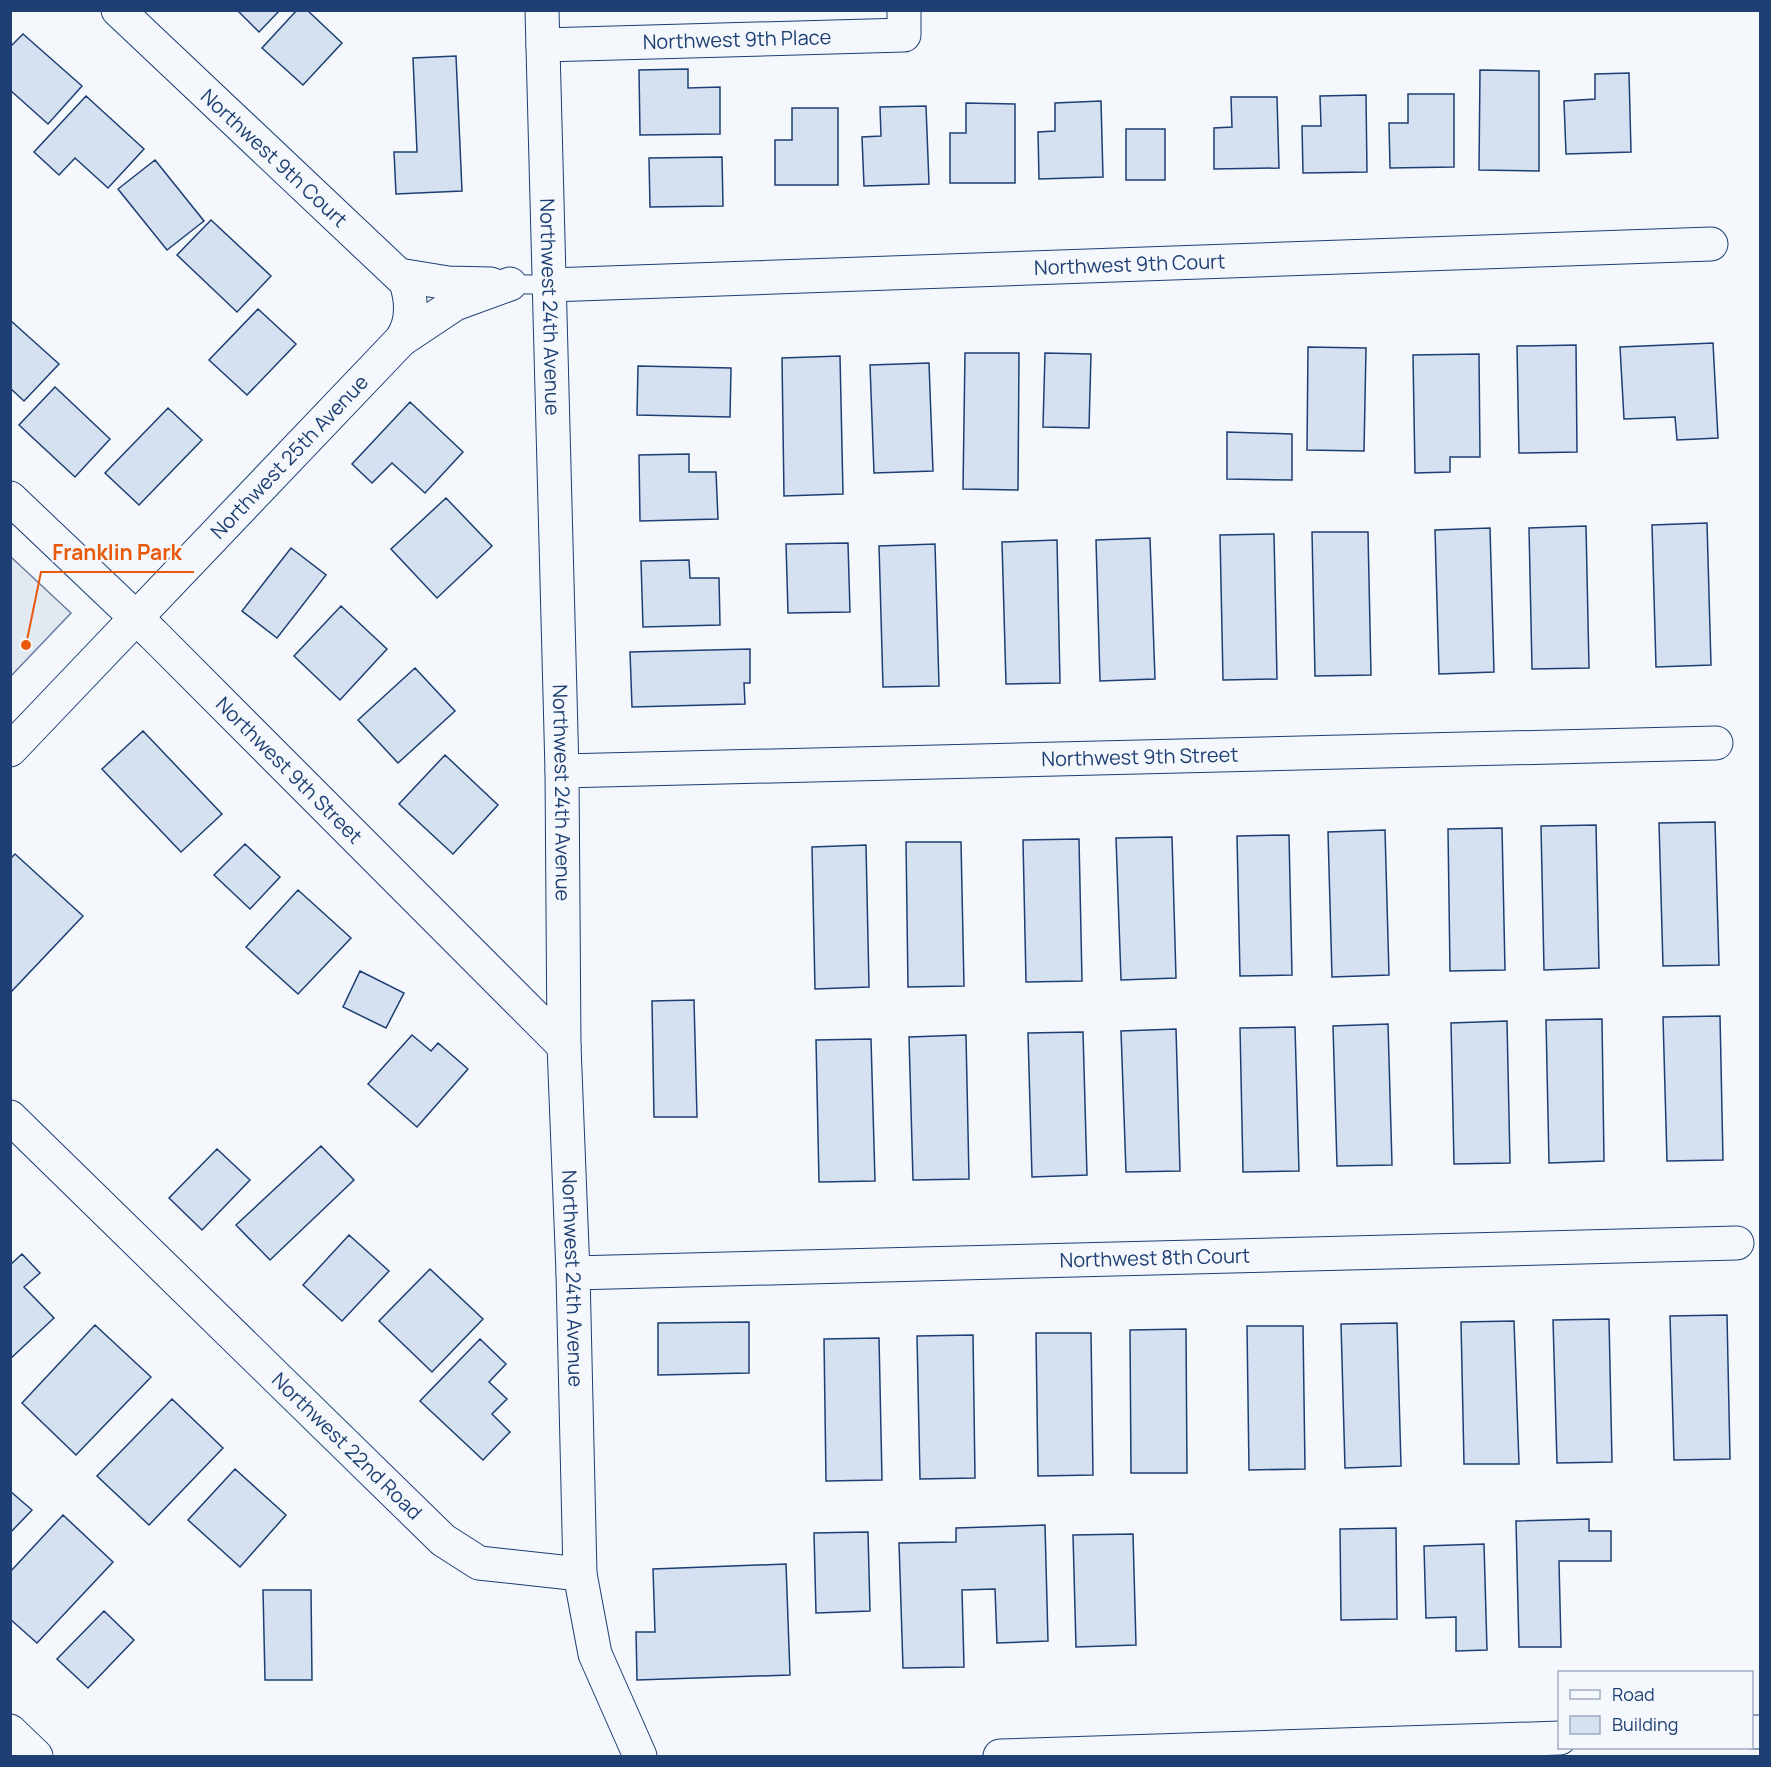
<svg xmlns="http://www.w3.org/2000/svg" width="1771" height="1767" viewBox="0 0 1771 1767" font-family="Manrope,sans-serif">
	<rect width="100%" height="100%" fill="#f4f7fb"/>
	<path fill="#e3e9f0" stroke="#687fa3" stroke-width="1.5" d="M11 557 71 613 11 676H10Z"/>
	<path fill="#d5e0f0" stroke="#1d3f73" stroke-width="1.5" d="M237 10H280L259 32Z
		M297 10H307L342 43 303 85 262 48Z
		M23 34 82 86 48 124 10 90V47Z
		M456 56 462 191 396 194 394 152H417L413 58Z
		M688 69V88L720 87V134L640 135 639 70Z
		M1480 70 1539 71V171L1479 170Z
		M1629 73 1631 152 1566 154 1564 101 1595 99V74Z
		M1408 94H1454V167L1390 168 1389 123H1408Z
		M1366 95 1367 172 1303 173 1302 126H1321L1320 96Z
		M86 96 144 149 108 188 75 158 59 175 34 152Z
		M1231 97H1277L1279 168 1214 169V128L1232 127Z
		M1101 101 1103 177 1039 179 1038 132 1055 131V103Z
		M966 103 1015 104V183H950V133H966Z
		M926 106 929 184 864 186 862 137 881 136 880 107Z
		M792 108H838V185H775V140H792Z
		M1126 129H1165V180H1126Z
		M722 157 723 206 650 207 649 158Z
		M155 160 204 221 167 250 118 189Z
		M211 220 271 276 237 312 177 255Z
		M258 309 296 344 247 395 209 360Z
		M10 320 59 364 24 401 10 388Z
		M1713 343 1718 438 1677 440 1675 417 1624 419 1620 347Z
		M1576 345 1577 452 1519 453 1517 346Z
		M1308 347 1366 348 1364 451 1307 450Z
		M965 353H1019L1018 490 963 489Z
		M1045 353 1091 354 1089 428 1043 427Z
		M1479 354 1480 457H1450V472L1415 473 1413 355Z
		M840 356 843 494 784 496 782 358Z
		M929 363 933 471 874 473 870 365Z
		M638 366 731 368 730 417 637 415Z
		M55 387 110 439 75 477 19 425Z
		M410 402 463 452 425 493 392 463 372 483 352 464Z
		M168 408 202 440 139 505 105 473Z
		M1227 432 1292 434V480L1227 479Z
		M689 454V472H716L718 519 640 521 639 455Z
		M446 498 492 546 437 598 391 549Z
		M1707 523 1711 665 1656 667 1652 525Z
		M1586 526 1589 668 1532 669 1529 528Z
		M1490 528 1494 672 1439 674 1435 530Z
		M1312 532H1368L1371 675 1315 676Z
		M1274 534 1277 679 1223 680 1220 535Z
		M1150 538 1155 679 1100 681 1096 540Z
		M1057 540 1060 683 1006 684 1002 542Z
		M848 543 850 612 788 613 786 544Z
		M935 544 939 686 883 687 879 546Z
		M291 548 326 575 277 638 242 611Z
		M689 560 690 578H719L720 625 643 627 641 561Z
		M341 606 387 649 340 700 294 656Z
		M750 649V683H744L745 704 632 707 630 652Z
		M415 668 455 711 398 763 358 720Z
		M143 731 222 814 181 852 102 769Z
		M445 755 498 805 453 854 399 804Z
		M1715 822 1719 965 1663 966 1659 823Z
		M1596 825 1599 968 1544 970 1541 826Z
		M1502 828 1505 970 1450 971 1448 829Z
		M1385 830 1389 975 1332 977 1328 832Z
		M1289 835 1292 975 1240 976 1237 836Z
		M1172 837 1176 978 1121 980 1116 838Z
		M1079 839 1082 981 1026 982 1023 840Z
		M906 842H961L964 986 908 987Z
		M245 844 280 877 250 909 214 875Z
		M866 845 869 987 815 989 812 847Z
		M15 854 83 916 10 993V859Z
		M298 890 351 938 298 994 246 947Z
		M360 971 404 993 386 1028 343 1007Z
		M694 1000 697 1117H654L652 1001Z
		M1720 1016 1723 1160 1667 1161 1663 1017Z
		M1602 1019 1604 1161 1549 1163 1546 1020Z
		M1507 1021 1510 1163 1454 1164 1451 1023Z
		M1388 1024 1392 1165 1337 1166 1333 1026Z
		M1295 1027 1299 1171 1243 1172 1240 1028Z
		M1176 1029 1180 1171 1126 1172 1121 1031Z
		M1083 1032 1087 1175 1032 1177 1028 1033Z
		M412 1035 431 1051 438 1043 468 1069 417 1127 368 1084Z
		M966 1035 969 1179 913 1180 909 1037Z
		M871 1039 875 1181 819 1182 816 1040Z
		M321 1146 354 1180 270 1260 236 1225Z
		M217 1149 250 1180 202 1230 169 1198Z
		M349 1235 389 1271 342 1321 303 1285Z
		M22 1254 40 1273 24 1287 54 1318 10 1359V1265Z
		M430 1269 483 1319 432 1372 379 1321Z
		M1727 1315 1730 1459 1674 1460 1670 1316Z
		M1609 1319 1612 1462 1557 1463 1553 1320Z
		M1514 1321 1519 1464H1464L1461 1322Z
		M749 1322V1373L658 1375V1323Z
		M1397 1323 1401 1466 1345 1468 1341 1324Z
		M95 1325 151 1377 76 1455 22 1403Z
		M1247 1326H1303L1305 1469 1249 1470Z
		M1186 1329 1187 1473H1131L1130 1330Z
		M1036 1333H1091L1093 1475 1038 1476Z
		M973 1335 975 1478 920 1479 917 1336Z
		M879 1338 882 1480 826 1481 824 1339Z
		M480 1339 506 1364 489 1382 507 1399 492 1414 510 1432 483 1460 420 1401Z
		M172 1399 223 1448 149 1525 97 1476Z
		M235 1469 286 1515 240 1567 188 1520Z
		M10 1491 32 1510 10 1533Z
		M63 1515 113 1562 37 1643 10 1619V1572Z
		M1589 1519V1531H1611V1561H1559L1561 1647H1519L1516 1521Z
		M1045 1525 1048 1641 997 1643 995 1589 962 1590 964 1667 903 1668 899 1543 956 1542V1528Z
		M1396 1528 1397 1619 1341 1620 1340 1529Z
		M868 1532 870 1611 816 1613 814 1533Z
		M1133 1534 1136 1645 1076 1647 1073 1535Z
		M1484 1544 1487 1650 1456 1651V1617L1426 1618 1424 1546Z
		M786 1564 790 1675 637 1680 636 1632H655L653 1569Z
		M263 1590H311L312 1680H265Z
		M104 1611 134 1640 88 1688 57 1659Z"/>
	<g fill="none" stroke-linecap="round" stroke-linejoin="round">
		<g stroke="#1d3f73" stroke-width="20">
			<path id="lane" d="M510 284 550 285"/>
		</g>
		<g stroke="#1d3f73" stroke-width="35">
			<g id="street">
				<path id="s1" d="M543 45 904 35V10"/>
				<path d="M399 275 448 283 491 284"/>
				<path id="s2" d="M550 285 1711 244"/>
				<path d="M401 340 455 304 510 284"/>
				<path id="s3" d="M10 498 153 634 564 1046"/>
				<path id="s4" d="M10 750 401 340C413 323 412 301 406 282L118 10"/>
				<path id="s5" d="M562 771 1716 743"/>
				<path id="s6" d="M10 1117 443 1540 479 1563 580 1574"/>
				<path id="s7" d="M573 1273 1737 1243"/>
				<path d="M10 1731 36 1756"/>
				<path d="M1752 1732H1760"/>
				<path d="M1000 1756 1560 1738"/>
			</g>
		</g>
		<g stroke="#1d3f73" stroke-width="35">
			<g id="secondary">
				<path id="s8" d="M542 10 562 771 564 1046 573 1273 580 1574 595 1654 640 1756"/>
			</g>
		</g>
		<use href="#lane" stroke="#f4f7fb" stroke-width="18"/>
		<use href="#street" stroke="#f4f7fb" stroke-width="33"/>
		<use href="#secondary" stroke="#f4f7fb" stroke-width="33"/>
	</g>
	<g text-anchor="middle" stroke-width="4.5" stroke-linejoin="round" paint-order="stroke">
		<g font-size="20" fill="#1d3f73" stroke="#f4f7fb">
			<text dy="7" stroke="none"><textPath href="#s1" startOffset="194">Northwest 9th Place</textPath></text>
			<text transform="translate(274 158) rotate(43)" y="7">Northwest 9th Court</text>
			<text dy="7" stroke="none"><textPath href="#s2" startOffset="580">Northwest 9th Court</textPath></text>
			<text dy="7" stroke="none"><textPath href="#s8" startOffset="297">Northwest 24th Avenue</textPath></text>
			<text dy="7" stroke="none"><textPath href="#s4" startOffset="405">Northwest 25th Avenue</textPath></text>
			<text dy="7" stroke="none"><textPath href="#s5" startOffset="578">Northwest 9th Street</textPath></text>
			<text dy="7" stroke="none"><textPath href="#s3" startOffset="390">Northwest 9th Street</textPath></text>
			<text dy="7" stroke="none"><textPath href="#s8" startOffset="783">Northwest 24th Avenue</textPath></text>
			<text dy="7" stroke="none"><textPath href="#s7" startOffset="582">Northwest 8th Court</textPath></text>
			<text dy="7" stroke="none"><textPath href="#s8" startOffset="1269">Northwest 24th Avenue</textPath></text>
			<text dy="7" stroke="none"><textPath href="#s6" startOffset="471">Northwest 22nd Road</textPath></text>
		</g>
	</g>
	<path fill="none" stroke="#e8590c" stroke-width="2" d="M26 645L41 572H194"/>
	<circle fill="#e8590c" stroke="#f4f7fb" stroke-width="2" cx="26" cy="645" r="6"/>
	<g font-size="21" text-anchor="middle" font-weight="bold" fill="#e8590c" stroke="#f4f7fb" stroke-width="4.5" stroke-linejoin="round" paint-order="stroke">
		<text x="117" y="560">Franklin Park</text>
	</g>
	<rect width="1771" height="1767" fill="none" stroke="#1d3f73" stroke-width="24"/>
	<rect x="1558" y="1671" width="195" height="78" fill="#f4f7fb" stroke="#9eadc5" stroke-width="1.5"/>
	<rect x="1570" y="1690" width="30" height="9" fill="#f4f7fb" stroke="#9eadc5" stroke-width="1.5"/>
	<text x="1612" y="1701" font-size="18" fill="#1d3f73">Road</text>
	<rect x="1570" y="1716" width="30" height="18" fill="#d5e0f0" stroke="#9eadc5" stroke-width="1.5"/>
	<text x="1612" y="1731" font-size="18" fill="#1d3f73">Building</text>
</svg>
